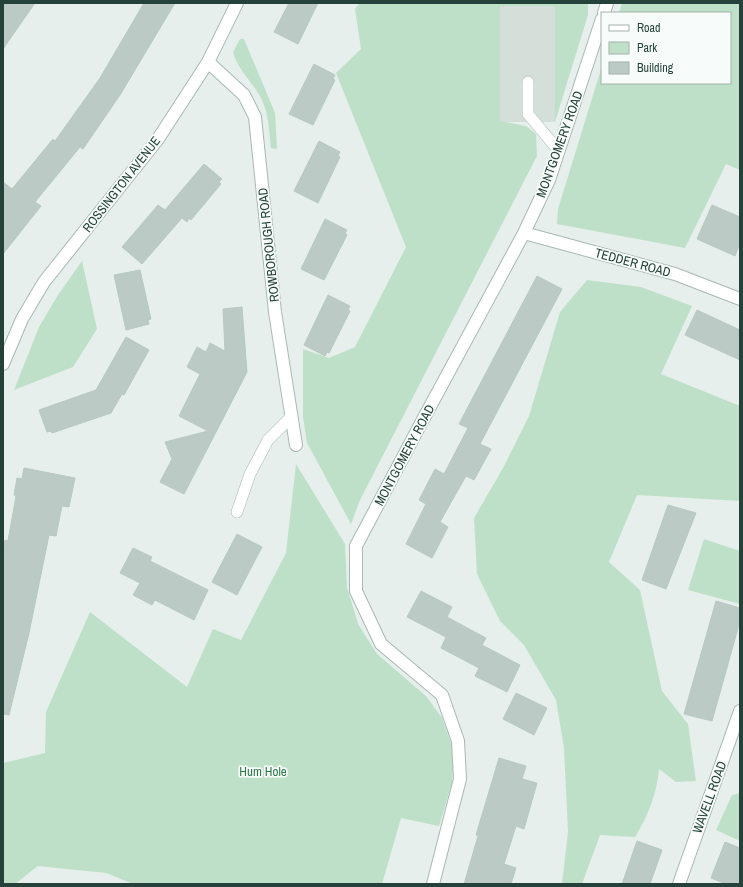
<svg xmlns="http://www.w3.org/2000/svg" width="743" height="887" viewBox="0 0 743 887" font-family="'Archivo Narrow',sans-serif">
	<rect width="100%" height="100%" fill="#e6efeb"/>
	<path fill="#d4dfda" d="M500 6H555V122H500Z"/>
	<path fill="#bfe0c8" d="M360 3H588V15L555 122V6H500V121L526 126 536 134 537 156 360 500 351 524 307 443 303 417V349L329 358 355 347 406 247 336 73 361 49 355 9Z
		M622 3H740V170L726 164 685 248 557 224 558 209 602 66V83H730V13H619Z
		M240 39H244L275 113 277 149 271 148C269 132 269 115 262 100 254 83 238 71 233 52Z
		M82 261 97 329 73 367 14 390 39 327 58 295Z
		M587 280 641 287 692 306 661 374 740 406V501L637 495 609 562 640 590 662 691 688 724 696 781 676 782 659 769C657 793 648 816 635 837L600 835 582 884H562L568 832 564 748 556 700 524 645 500 621 477 574 474 518 503 468 529 416 560 312Z
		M296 464 345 544 347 587 358 624 377 654 426 696 442 718 454 752 452 783 439 826 401 818 382 884H133L106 873 38 866 15 884H3V763L45 753 46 712 90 612 187 687 213 629 241 640 286 553Z
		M704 539 740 551V604L688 590Z
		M740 793V841L716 830 732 795Z"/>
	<path fill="#bbcac4" stroke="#b8c9c2" d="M3 3H35L3 49Z
		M144 3H175L120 95 83 149 80 147 35 202 41 206 3 254V182L12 189 53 139 55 141 100 78Z
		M289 3H318L298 44 274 32Z
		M314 64 335 75 333 79 335 80 313 125 289 114Z
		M319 141 340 152 338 156 340 157 318 203 294 191Z
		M204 164 222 179 219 182 221 184 191 220 189 218 187 222 182 218 142 264 122 247 158 205 165 210Z
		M712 205 740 217V243L735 256 697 239Z
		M325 219 347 230 345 233 347 235 324 280 301 269Z
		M140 270 151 319 148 320 149 324 126 330 114 275Z
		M537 276 562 289 480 444 491 449 474 480 466 476 440 522 448 527 432 558 406 544 426 504 419 500 435 469 444 474 468 428 459 424Z
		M328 295 350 306 348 310 350 311 329 353 327 352 325 356 304 345Z
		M242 307 247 372 184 494 160 482 172 459 165 442 208 431 179 416 200 374 187 367 197 347 206 352 210 343 225 351 223 309Z
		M697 310 740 330V360L685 335Z
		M126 337 149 350 124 395 122 394 111 413 52 433 51 431 47 432 39 410 96 390Z
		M24 468 75 478 69 507 62 506 56 536 49 535 29 633 9 715 3 714V551L5 540 8 541 16 496 14 495 17 478 22 479Z
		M668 505 696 513 666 589 642 580Z
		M237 534 262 547 237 595 212 582Z
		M133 548 152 557 150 561 208 590 194 620 155 600 152 605 133 595 140 583 120 573Z
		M421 591 452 607 447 617 486 638 482 645 520 665 507 692 475 676 479 668 441 648 446 637 407 617Z
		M716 601 740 608V621L712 721 684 714Z
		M516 693 547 708 534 735 503 719Z
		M499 758 526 766 522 779 537 783 524 829 516 826 504 864 516 868 511 884H464L478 836 476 835Z
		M637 841 662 850 650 884H622Z
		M725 842 740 848V884H726L711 878Z"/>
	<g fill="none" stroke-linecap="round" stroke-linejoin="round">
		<g stroke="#a8b8b2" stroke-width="12">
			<path id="service" d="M528 82V114L559 151
				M237 512 250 474 268 440 291 417"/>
		</g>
		<g stroke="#a8b8b2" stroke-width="14">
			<path id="minor" d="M604 13 607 3
				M208 62 244 95 255 117 275 312 296 445
				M524 233 675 274 740 299
				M3 364 22 319 44 282 158 139 208 62 237 3
				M433 884 460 779 458 741 442 695 381 644 356 591V546L419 427 524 233 549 180 602 19
				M679 884 740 711"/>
		</g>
		<use href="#service" stroke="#fff" stroke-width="11"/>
		<use href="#minor" stroke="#fff" stroke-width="12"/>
	</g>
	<g text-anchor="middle" stroke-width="3.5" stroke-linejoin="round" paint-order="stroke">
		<g font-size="13" fill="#24423a" stroke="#f7fbf9">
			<text transform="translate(559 144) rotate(-70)" y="5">MONTGOMERY ROAD</text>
			<text transform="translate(121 184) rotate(-52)" y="5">ROSSINGTON AVENUE</text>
			<text transform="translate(268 245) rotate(-96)" y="5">ROWBOROUGH ROAD</text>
			<text transform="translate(633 262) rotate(15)" y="5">TEDDER ROAD</text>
			<text transform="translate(404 455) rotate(-62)" y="5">MONTGOMERY ROAD</text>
			<text transform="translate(709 797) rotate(-70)" y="5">WAVELL ROAD</text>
		</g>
		<g font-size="13" fill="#2d7a4b" stroke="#f7fbf9">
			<text x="263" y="776">Hum Hole</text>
		</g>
	</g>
	<rect width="743" height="887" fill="none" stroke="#24423a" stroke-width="8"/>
	<rect x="601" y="12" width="130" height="72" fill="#f7fbf9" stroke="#a3b1ad"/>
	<rect x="609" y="25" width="20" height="6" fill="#ffffff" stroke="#a3b1ad"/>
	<text x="637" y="32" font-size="12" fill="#24423a">Road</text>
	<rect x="609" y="42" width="20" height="12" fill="#bfe0c8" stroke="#a3b1ad"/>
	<text x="637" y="52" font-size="12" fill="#24423a">Park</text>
	<rect x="609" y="62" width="20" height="12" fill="#bbcac4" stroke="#a3b1ad"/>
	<text x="637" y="72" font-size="12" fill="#24423a">Building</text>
</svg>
